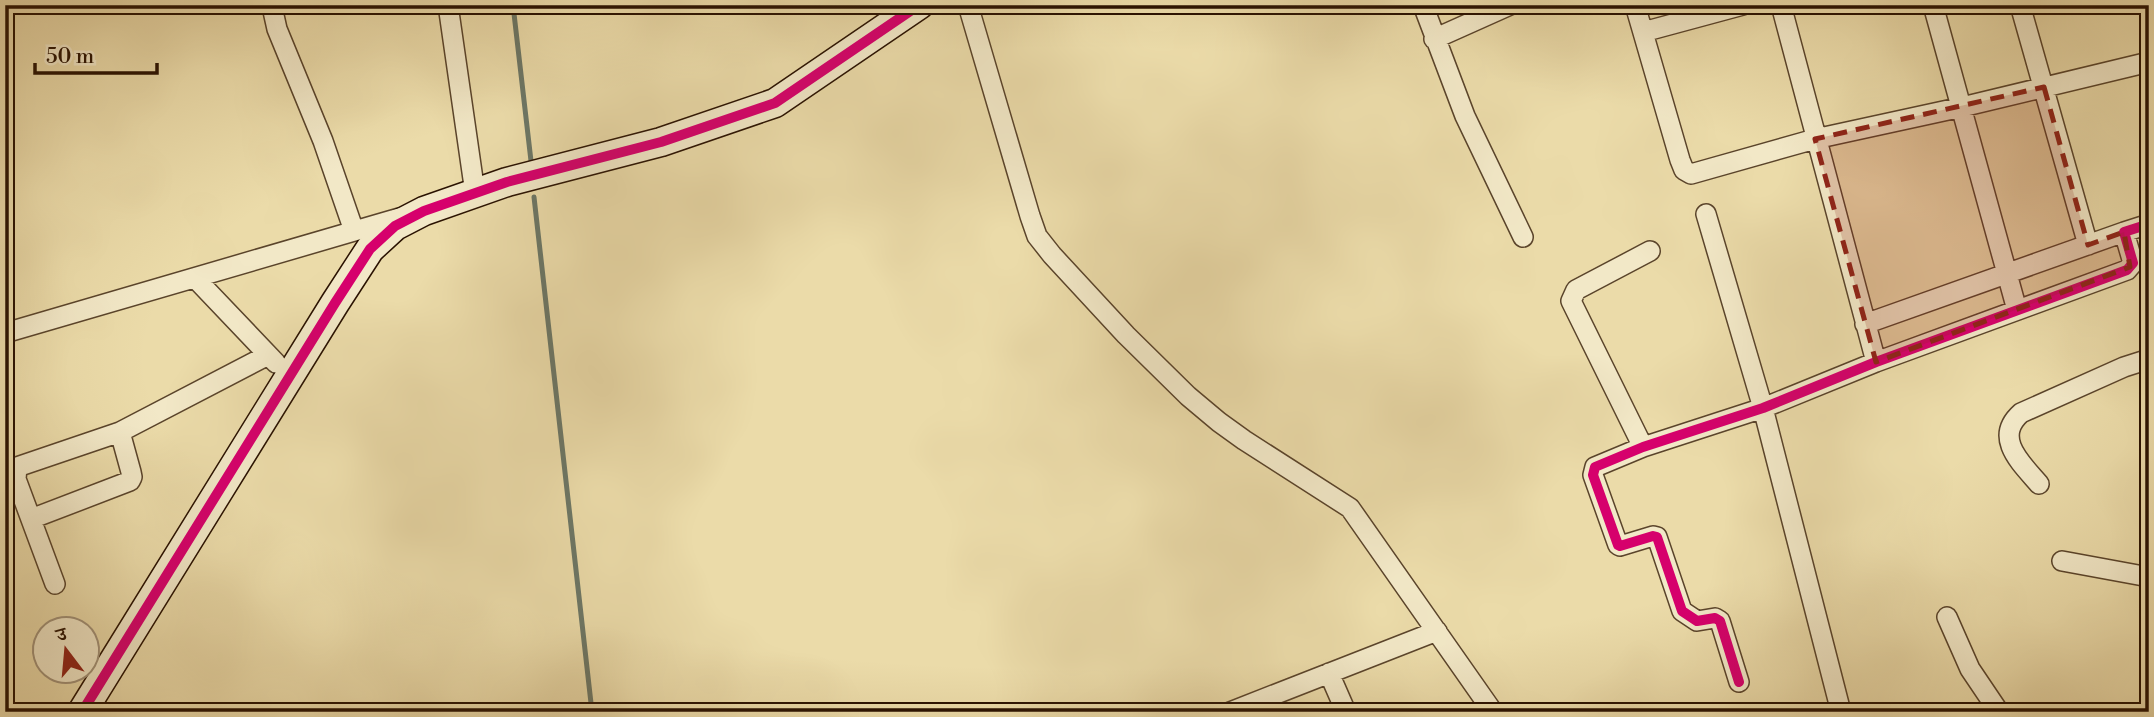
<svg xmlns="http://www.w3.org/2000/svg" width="2154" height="717" viewBox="0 0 2154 717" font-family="'Libre Bodoni','Noto Serif Devanagari',serif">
	<rect width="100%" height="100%" fill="#ebdba9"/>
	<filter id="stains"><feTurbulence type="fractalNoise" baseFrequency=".00286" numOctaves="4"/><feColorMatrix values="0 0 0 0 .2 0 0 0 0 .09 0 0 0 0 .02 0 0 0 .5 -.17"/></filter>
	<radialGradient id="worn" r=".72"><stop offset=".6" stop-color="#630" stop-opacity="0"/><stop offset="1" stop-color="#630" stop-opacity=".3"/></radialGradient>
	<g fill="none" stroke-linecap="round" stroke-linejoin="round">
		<path stroke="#6c7766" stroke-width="5" d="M513 5 531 161
			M534 197 592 712"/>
		<g stroke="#5a442b" stroke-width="22">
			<path id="street" d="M448 5 475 193
				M968 5 1030 216 1037 236 1052 255 1126 335 1188 396 1219 422 1244 440 1350 508 1493 712
				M1423 5 1465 116 1523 237
				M1635 5 1680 160 1684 170 1691 174 1815 139 1962 107 2149 62
				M1781 5 1876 362
				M1933 5 2017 310
				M2020 5 2088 245
				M273 11 277 29 323 141 354 231
				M1643 32 1743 5
				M1434 39 1510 5
				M1706 214 1763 408 1841 712
				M195 278 276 363
				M1865 324 2124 232
				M5 333 399 218
				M1643 447 1571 301 1576 290 1650 251
				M2039 484C2021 463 1993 438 2021 413L2124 367 2149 359
				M31 519 130 481 132 477 131 472 120 432
				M2062 561 2149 577
				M55 584 16 479 17 467 120 432 268 355
				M1947 617 1970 669 1999 712
				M1329 673 1346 712
				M1739 682 1720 621 1715 618 1697 621 1682 611 1657 537 1653 536 1620 546 1618 545 1593 475 1595 467 1643 447 1763 408 1876 362 2127 270 2133 263 2124 232 2149 224
				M1230 712 1437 631"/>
		</g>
		<g stroke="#2a1201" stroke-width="31">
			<path id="secondary" d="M82 712 335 303 370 249 395 226 424 211 507 182 661 142 775 103 919 5"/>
		</g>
		<use href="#street" stroke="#f2e8c7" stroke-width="19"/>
		<use href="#secondary" stroke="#f2e8c7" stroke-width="28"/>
		<g stroke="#f2e8c7" stroke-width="15">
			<path id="cycleway" d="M1739 682 1720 621 1715 618 1697 621 1682 611 1657 537 1653 536 1620 546 1618 545 1593 475 1595 467 1643 447 1763 408 1876 362 2127 270 2133 263 2124 232 2149 224
				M82 712 335 303 370 249 395 226 424 211 507 182 661 142 775 103 919 5"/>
		</g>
		<use href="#cycleway" stroke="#d6006c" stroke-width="10"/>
	</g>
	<path fill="#8f2418" fill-opacity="0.2" stroke="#8f2418" stroke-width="5" stroke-dasharray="14 9" stroke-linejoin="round" d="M2044 87 2088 245 2124 232 2130 267 1876 362 1815 139Z"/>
	<rect width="2154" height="717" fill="none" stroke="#ebdba9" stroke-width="28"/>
	<rect x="7" y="7" width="2140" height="703" fill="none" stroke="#2a1201" stroke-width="3.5"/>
	<rect x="14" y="14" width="2126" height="689" fill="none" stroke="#2a1201" stroke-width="2"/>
	<g transform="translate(66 650) rotate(344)"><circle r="33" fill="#f2e8c7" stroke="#a29278" stroke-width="2"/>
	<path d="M0-5L12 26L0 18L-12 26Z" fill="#8f2418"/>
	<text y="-10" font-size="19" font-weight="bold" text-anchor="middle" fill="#2a1201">उ</text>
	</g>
	<path d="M35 63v10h122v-10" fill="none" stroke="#2a1201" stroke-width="3.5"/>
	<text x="46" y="63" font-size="21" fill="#2a1201" stroke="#f2e8c7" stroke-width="5" paint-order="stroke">50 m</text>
	<rect width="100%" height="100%" filter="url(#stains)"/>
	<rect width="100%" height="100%" fill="url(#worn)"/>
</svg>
